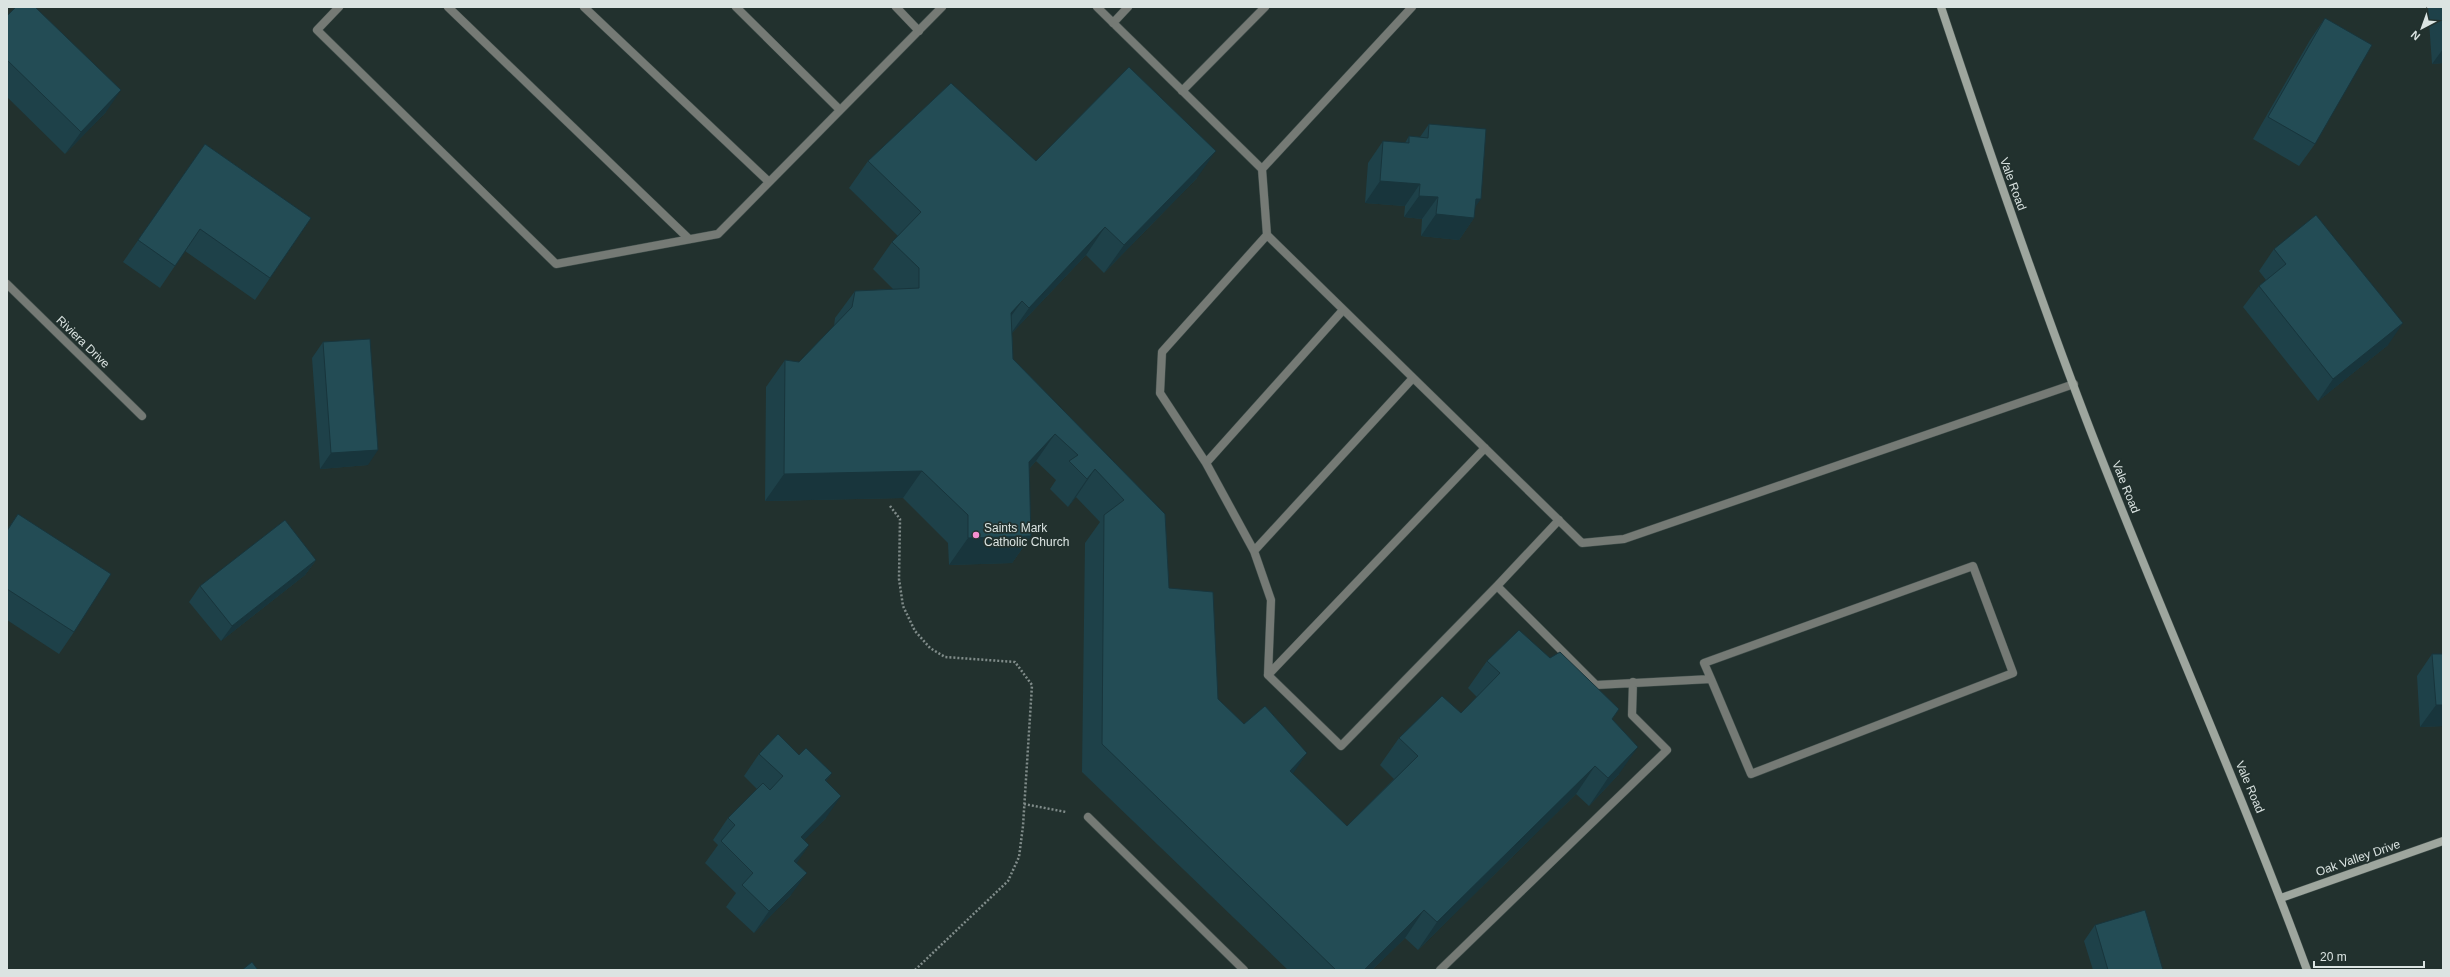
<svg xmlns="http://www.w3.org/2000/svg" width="2450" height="977" viewBox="0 0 2450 977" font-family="Helvetica,sans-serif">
	<rect width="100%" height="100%" fill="#22312e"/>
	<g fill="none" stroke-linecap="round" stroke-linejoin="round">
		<g stroke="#404e4b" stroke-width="9">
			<path id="lane" d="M339 7 317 30 556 264 718 234 942 7
				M448 7 689 239
				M584 7 769 182
				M736 7 840 110
				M896 7 919 31
				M1097 7 1262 169
				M1412 7 1262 169 1267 235 1582 543 1624 539 2074 384
				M1113 23 1128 7
				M1182 91 1265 7
				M1267 235 1162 352 1160 393 1206 463 1254 551 1271 600 1268 675 1341 746 1497 586 1596 685 1711 679 1751 774 2013 673 1973 566 1704 663 1711 679
				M1206 463 1343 310
				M1254 551 1413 378
				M1497 586 1559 520
				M1268 675 1485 448
				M1088 817 1244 970
				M1440 970 1667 750 1632 715 1633 682"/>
		</g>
		<g stroke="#404e4b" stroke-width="9">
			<path id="street" d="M7 284 142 416"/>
		</g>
		<g stroke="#404e4b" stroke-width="9">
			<path id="secondary" d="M1941 7C1989 151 2038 295 2093 437 2162 615 2241 790 2307 970
				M2281 898 2443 841"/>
		</g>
		<path stroke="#808c8a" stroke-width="2.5" stroke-dasharray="2 2" stroke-linecap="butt" d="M890 506 900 519 899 579 903 606 915 631 930 648 945 657 1015 662 1032 685 1023 826 1019 857 1008 881 915 970
			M1024 804 1066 812"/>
		<use href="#lane" stroke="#757a75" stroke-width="8"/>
		<use href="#street" stroke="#757a75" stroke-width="8"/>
		<use href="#secondary" stroke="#9ea69e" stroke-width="8"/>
	</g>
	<path fill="#1e4149" d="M2428 7H2443V63L2432 64Z
		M7 16 106 112 65 154 7 97Z
		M2325 18 2315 144 2299 166 2253 139 2310 40Z
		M1429 124 1475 207 1474 218 1459 240 1421 236 1422 219 1404 217 1405 206 1365 203 1368 163 1383 141 1405 143 1409 136 1420 137Z
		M205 144 311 218 255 300 185 251 160 288 123 262Z
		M868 161H1036L1197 178 1104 273 1086 255 1012 333 1013 359 1165 514 1169 588 1218 699 1293 774 1347 826 1394 779 1380 765 1399 738 1461 713 1477 697 1468 688 1487 661 1613 719 1619 774 1589 806 1576 794 1418 950 1405 938 1372 970H1288L1082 772 1085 543 1100 522 1076 497 1068 507 1050 489 1056 480 1036 461 1029 469 1031 536 1012 563 949 565 948 543 903 498 765 501 766 387 785 360 799 362 834 326 835 318 855 291 893 289 873 269 892 242 898 236 849 188Z
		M2274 249 2388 345 2318 401 2243 307 2259 286 2266 280 2259 271Z
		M323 342 368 465 320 469 312 358Z
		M18 514 74 632 59 654 7 620V530Z
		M316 560 305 575 221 641 189 602 200 586Z
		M2432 654 2443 726 2420 727 2417 676Z
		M759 754 799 755 832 773 826 781V818L804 840 809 845 796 863 791 895 754 933 726 907 736 893 705 863 718 845 713 840 728 818 757 789 744 776Z
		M2095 925 2163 970H2093L2084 941Z"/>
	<path fill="#18353c" d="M2443 49V63L2432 64Z
		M121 90 106 112 65 154 81 132Z
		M1216 151 1197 178 1104 273 1124 245Z
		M1380 181 1420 184 1405 206 1365 203Z
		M1419 196 1438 197 1422 219 1404 217Z
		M1476 199H1481L1468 217 1474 218 1459 240 1421 236 1436 214Z
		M1105 227 1086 255 1009 336 1029 308Z
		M1022 301 1002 329 1011 313Z
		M2403 323 2388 345 2318 401 2333 379Z
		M1055 434 1036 461 1009 490 1029 462Z
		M378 450 368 465 320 469 331 453Z
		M1095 469 1076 497 1068 507 1087 479Z
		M922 471 903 498 765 501 784 474Z
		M1031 536 1012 563 949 565 968 538Z
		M316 560 305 575 221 641 232 626Z
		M2436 705H2443V726L2420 727Z
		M1638 747 1619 774 1589 806 1608 778Z
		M1307 753 1288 781 1290 771Z
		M1595 766 1576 794 1418 950 1437 922Z
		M832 773 816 795 825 780Z
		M841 796 826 818 786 859 801 837Z
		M809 845 794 867V861Z
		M807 873 791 895 754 933 769 911Z
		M1424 910 1405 938 1372 970H1364Z"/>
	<path fill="#234c55" stroke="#18353c" d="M16 7H35L121 90 81 132 7 60V16Z
		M2325 18 2372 45 2315 144 2268 117Z
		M1129 67 1216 151 1124 245 1105 227 1029 308 1022 301 1011 313 1013 359 1165 514 1169 588 1213 592 1218 699 1244 724 1265 706 1307 753 1290 771 1347 826 1418 756 1399 738 1442 696 1461 713 1500 673 1487 661 1519 630 1550 658 1560 652 1619 709 1612 719 1638 747 1608 778 1595 766 1437 922 1424 910 1364 970H1336L1102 744 1104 515 1124 500 1095 469 1087 479 1069 461 1078 455 1055 434 1029 462 1031 536 968 538V515L922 471 784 474 785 360 799 362 852 307 855 291 919 288V268L892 242 921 212 868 161 951 83 1036 161Z
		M1429 124 1486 129 1481 199H1476L1474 218 1436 214 1438 197 1419 196 1420 184 1380 181 1383 141 1409 143V136L1428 138Z
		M205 144 311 218 270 278 200 229 175 266 138 240Z
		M2316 215 2403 323 2333 379 2259 286 2286 264 2274 249Z
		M370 339 378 450 331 453 323 342Z
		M18 514 111 574 74 632 7 589V531Z
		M285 520 316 560 232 626 200 586Z
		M2432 654H2443V705H2436Z
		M778 734 799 755 806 748 832 773 825 780 841 796 801 837 809 845 794 861 807 873 769 911 742 885 753 873 721 841 735 825 728 818 763 783 770 790 783 776 759 754Z
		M2145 910 2163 970H2108L2095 925Z
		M252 962 258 970H242Z"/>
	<circle fill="#f690cf" stroke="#22312e" stroke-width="1.5" cx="976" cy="535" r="4"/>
	<g text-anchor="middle" stroke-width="3.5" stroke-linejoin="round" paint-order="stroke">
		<g font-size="12" fill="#dbe4e2" stroke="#22312e">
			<text transform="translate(2013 184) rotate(70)" y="4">Vale Road</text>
			<text transform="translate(83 342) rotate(44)" y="4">Riviera Drive</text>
			<text transform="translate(2126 487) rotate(68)" y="4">Vale Road</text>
			<text transform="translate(2250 787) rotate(67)" y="4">Vale Road</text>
			<text transform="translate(2358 858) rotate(-19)" y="4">Oak Valley Drive</text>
		</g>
		<g font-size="12" fill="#dbe4e2" stroke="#22312e" text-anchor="start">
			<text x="984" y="532">Saints Mark<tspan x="984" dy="14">Catholic Church</tspan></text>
		</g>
	</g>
	<rect width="2450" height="977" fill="none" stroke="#dbe4e2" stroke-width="16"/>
	<g transform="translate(2422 28) rotate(221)" stroke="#22312e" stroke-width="3" paint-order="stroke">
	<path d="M0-3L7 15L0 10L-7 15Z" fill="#dbe4e2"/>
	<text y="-6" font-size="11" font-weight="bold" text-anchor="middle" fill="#dbe4e2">N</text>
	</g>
	<path d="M2314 961v6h110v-6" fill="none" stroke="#dbe4e2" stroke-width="2"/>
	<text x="2320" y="961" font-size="12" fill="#dbe4e2" stroke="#22312e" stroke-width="3" paint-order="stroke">20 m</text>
</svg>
